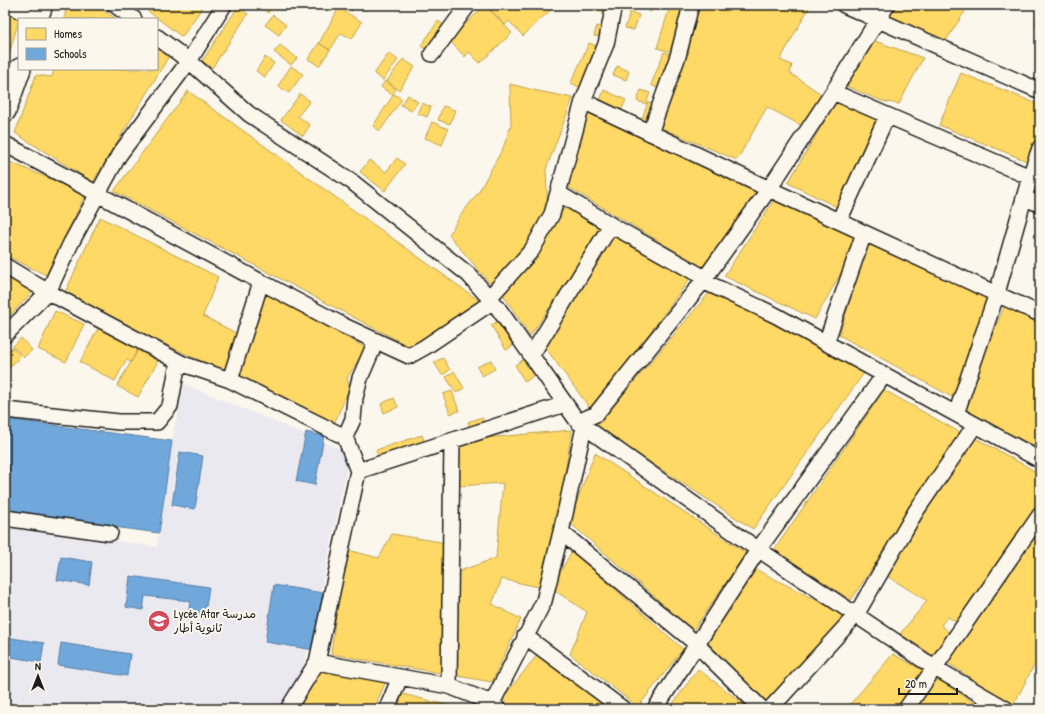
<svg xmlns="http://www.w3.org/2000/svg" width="1045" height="714" viewBox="0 0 1045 714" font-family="'Patrick Hand','Playpen Sans Arabic',sans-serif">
	<rect width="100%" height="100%" fill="#fbf7ec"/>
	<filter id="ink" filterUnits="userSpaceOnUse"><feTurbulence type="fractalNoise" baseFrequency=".025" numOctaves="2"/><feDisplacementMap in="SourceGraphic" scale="8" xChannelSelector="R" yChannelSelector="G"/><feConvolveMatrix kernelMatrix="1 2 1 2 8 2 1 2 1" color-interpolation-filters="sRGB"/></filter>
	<g filter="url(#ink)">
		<path fill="#ebe9f0" d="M184 384 350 453 325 572 303 669 279 709H5V524L157 547 172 441Z"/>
		<path fill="#ffd966" stroke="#bba050" d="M67 5H96L116 19H64Z
			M140 5H204L182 37Z
			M260 5H273L268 13 259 6Z
			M342 5H355L352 11Z
			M485 5 512 33 480 63 469 52 465 57 449 40Z
			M496 5H556L523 36 509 21 505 25 491 10Z
			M598 5H609L607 13 597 11Z
			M642 5H654L651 12 640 7Z
			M695 5H806L810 6 780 60 792 65 790 73 824 96 806 128 767 107 737 160 659 127 681 57 688 55Z
			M871 5H883L876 17 867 11Z
			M893 5H969L945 42 886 15Z
			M670 6 687 12 675 53 657 48Z
			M238 7 248 14 212 68 202 61Z
			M339 8 362 22 352 39 341 33 330 50 319 43Z
			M5 11 19 20 5 67Z
			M630 12 639 15 634 30 625 28Z
			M273 15 286 25 279 35 265 25Z
			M1038 16 1040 17V26L1035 24Z
			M438 21 447 27 430 52 421 46Z
			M597 26 605 28 603 37 594 36Z
			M875 41 923 58 899 104 882 101 846 86Z
			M319 43 330 50 319 66 308 59Z
			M589 43 599 47 581 88 571 83Z
			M280 45 297 58 291 65 274 52Z
			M157 48 169 56 93 182 15 133 36 75 52 77 54 69H157Z
			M664 52 676 56 662 90 651 85Z
			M389 53 398 60 383 80 374 74Z
			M265 57 274 63 265 77 256 71Z
			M403 59 415 67 399 90 387 81Z
			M291 66 303 74 289 93 278 86Z
			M617 66 629 71 626 80 613 75Z
			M961 73 1040 105V137L1034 164 939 125Z
			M385 81 396 89 392 95 381 87Z
			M510 84 538 91 573 98 546 169 548 214 526 254 493 287 449 235 460 216 478 193 503 148 511 126Z
			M604 90 626 100 620 113 599 103Z
			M641 90 650 93 646 104 637 101Z
			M188 91 481 302 412 348 114 191Z
			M300 94 310 101 298 116 310 125 303 136 281 120Z
			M394 94 402 99 380 131 373 126Z
			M408 95 418 102 411 111 401 105Z
			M838 98 882 114 841 209 788 183Z
			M648 102 657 105 650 122 642 119Z
			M422 103 431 107 427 117 417 113Z
			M443 106 455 110 450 124 438 120Z
			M588 108 760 192 707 270 565 185Z
			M432 122 448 129 442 145 425 138Z
			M397 158 405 164 385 191 360 172 369 160 386 172Z
			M5 160 86 194 46 275 5 255Z
			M1040 169V194L1033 191Z
			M776 197 860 239 815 319 724 276Z
			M565 207 603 230 530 336 502 293 531 256Z
			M100 217 218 277 203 316 238 334 225 372 63 297Z
			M612 234 692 276 592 411 545 347Z
			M870 238 990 291 954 398 839 335Z
			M5 273 35 289 5 321Z
			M714 287 866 370 753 529 596 427Z
			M264 291 366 348 347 378 350 387 334 424 236 376Z
			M1005 305 1040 321V449L961 409Z
			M55 311 84 324 66 362 38 349Z
			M499 321 513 346 506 350 491 325Z
			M100 325 140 345 131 362 126 360 115 381 80 362Z
			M21 338 32 350 24 357 13 346Z
			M12 347 21 356 9 368 5 364V354Z
			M138 350 158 361 138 397 117 386Z
			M443 358 450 370 442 375 434 362Z
			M491 360 495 369 482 376 477 367Z
			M523 360 533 376 525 382 515 365Z
			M454 371 464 388 456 393 446 377Z
			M884 390 961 433 851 600 774 550Z
			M452 391 459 411 450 414 443 394Z
			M394 398 398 407 384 413 381 404Z
			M482 417 485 427 471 431 468 422Z
			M572 430 555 535 543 588 502 579 492 604 521 619 492 682 331 654 344 549 379 558 392 534 453 544 457 572 496 558 503 483 457 486 460 444 485 438Z
			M422 435 426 446 380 461 376 450Z
			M972 436 1040 474V505L960 624 948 617 941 625 952 635 934 656 900 634 927 601 887 576Z
			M595 453 746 553 692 632 654 596 569 522Z
			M1040 526V668L1034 665 1013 706 948 663Z
			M572 551 683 649 638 707 570 654 587 612 551 588Z
			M755 569 847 616 763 707 706 640Z
			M538 654 617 709H513L502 699Z
			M893 654 926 672 902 709H846Z
			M698 669 750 709H669Z
			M318 670 386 681 374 709H292Z
			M936 678 984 709H914Z
			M403 694 462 709H396Z"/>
		<path fill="#6fa8dc" stroke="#567ea2" d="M5 419 172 441 159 533 5 513Z
			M306 432 324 436 315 485 296 481Z
			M180 452 203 456 195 509 172 505Z
			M61 557 92 562 89 585 57 580Z
			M130 576 209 587 204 619 188 617 190 601 145 596 143 610 126 607Z
			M274 585 323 593 314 650 265 642Z
			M5 637 44 643 41 662 5 656Z
			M61 643 130 654 127 676 58 665Z"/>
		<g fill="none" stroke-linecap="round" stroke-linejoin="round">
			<g stroke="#1c1c1c" stroke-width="18">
				<path id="street" d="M10 5 34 19
					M115 5 134 19
					M614 5 606 44 583 101 558 193 611 225 705 278
					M844 5 1040 91
					M157 37 189 61 249 114 351 181 469 275 498 308 578 422 743 539 856 615 935 668 1006 709
					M432 54 468 5
					M833 92 887 5
					M583 101 769 189 1040 314
					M650 133 678 56 691 5
					M5 144 261 282
					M1024 198 1040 204
					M839 221 887 116
					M5 266 48 292 183 364
					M703 281 775 315 1040 460
					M489 298 532 250 552 214 558 193
					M5 335 48 292 71 243 119 155 189 61 224 5
					M376 341 360 378 355 398 353 419 345 437 230 380 261 282 344 326 409 356 425 347 492 302
					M826 343 864 233
					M531 356 611 225
					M5 410 119 422H157L170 406 177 368 183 364 230 380
					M956 414 997 293 1030 177 1040 148
					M578 422 596 414 703 281 769 189 833 92 1030 177
					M584 427 561 532 693 641 762 709
					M345 437 358 471 565 404
					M5 518 110 533
					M525 636 623 709
					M317 662 449 686 492 703 498 709
					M449 686 452 441
					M288 709 317 662 358 471
					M387 709 400 677
					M489 709 544 601 561 532
					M655 709 758 550 884 375
					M770 709 856 615 916 511 975 425
					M906 709 1040 515"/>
			</g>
			<g stroke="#1c1c1c" stroke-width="24">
				<path id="secondary" d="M37 19 42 5
					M5 111 20 69"/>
			</g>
			<use href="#street" stroke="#fbf7ec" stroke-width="15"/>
			<use href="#secondary" stroke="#fbf7ec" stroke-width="21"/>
		</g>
	</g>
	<defs>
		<g id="school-disc" transform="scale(1.15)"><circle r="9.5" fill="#d1495b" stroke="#fbf7ec"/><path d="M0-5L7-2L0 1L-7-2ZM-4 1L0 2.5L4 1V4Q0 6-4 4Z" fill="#fff"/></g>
	</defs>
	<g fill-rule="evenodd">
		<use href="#school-disc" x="159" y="621"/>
	</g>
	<g text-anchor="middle" stroke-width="4" stroke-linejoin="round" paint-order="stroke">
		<g font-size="12" fill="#1c1c1c" stroke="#fbf7ec" text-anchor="start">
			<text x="174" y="618">Lycée Atar مدرسة<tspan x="174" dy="14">ثانوية أطار</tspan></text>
		</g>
	</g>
	<rect width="1045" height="714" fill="none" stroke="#fbf7ec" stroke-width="20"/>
	<rect x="10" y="10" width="1025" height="694" fill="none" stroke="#1c1c1c" stroke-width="1.5" filter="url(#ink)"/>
	<rect x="18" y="18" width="140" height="52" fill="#fbf7ec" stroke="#a29f99"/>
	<rect x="26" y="28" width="20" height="12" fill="#ffd966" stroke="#a29f99"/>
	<text x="54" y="38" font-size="12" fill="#1c1c1c">Homes</text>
	<rect x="26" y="48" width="20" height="12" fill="#6fa8dc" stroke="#a29f99"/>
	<text x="54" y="58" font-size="12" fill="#1c1c1c">Schools</text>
	<g transform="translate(38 676)" stroke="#fbf7ec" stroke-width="3" paint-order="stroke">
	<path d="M0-3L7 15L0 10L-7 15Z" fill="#1c1c1c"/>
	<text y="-6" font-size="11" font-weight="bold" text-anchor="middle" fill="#1c1c1c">N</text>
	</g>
	<path d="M899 688v6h58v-6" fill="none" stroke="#1c1c1c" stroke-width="2"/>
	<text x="905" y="688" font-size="12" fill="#1c1c1c" stroke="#fbf7ec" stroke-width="3" paint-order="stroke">20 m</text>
</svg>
